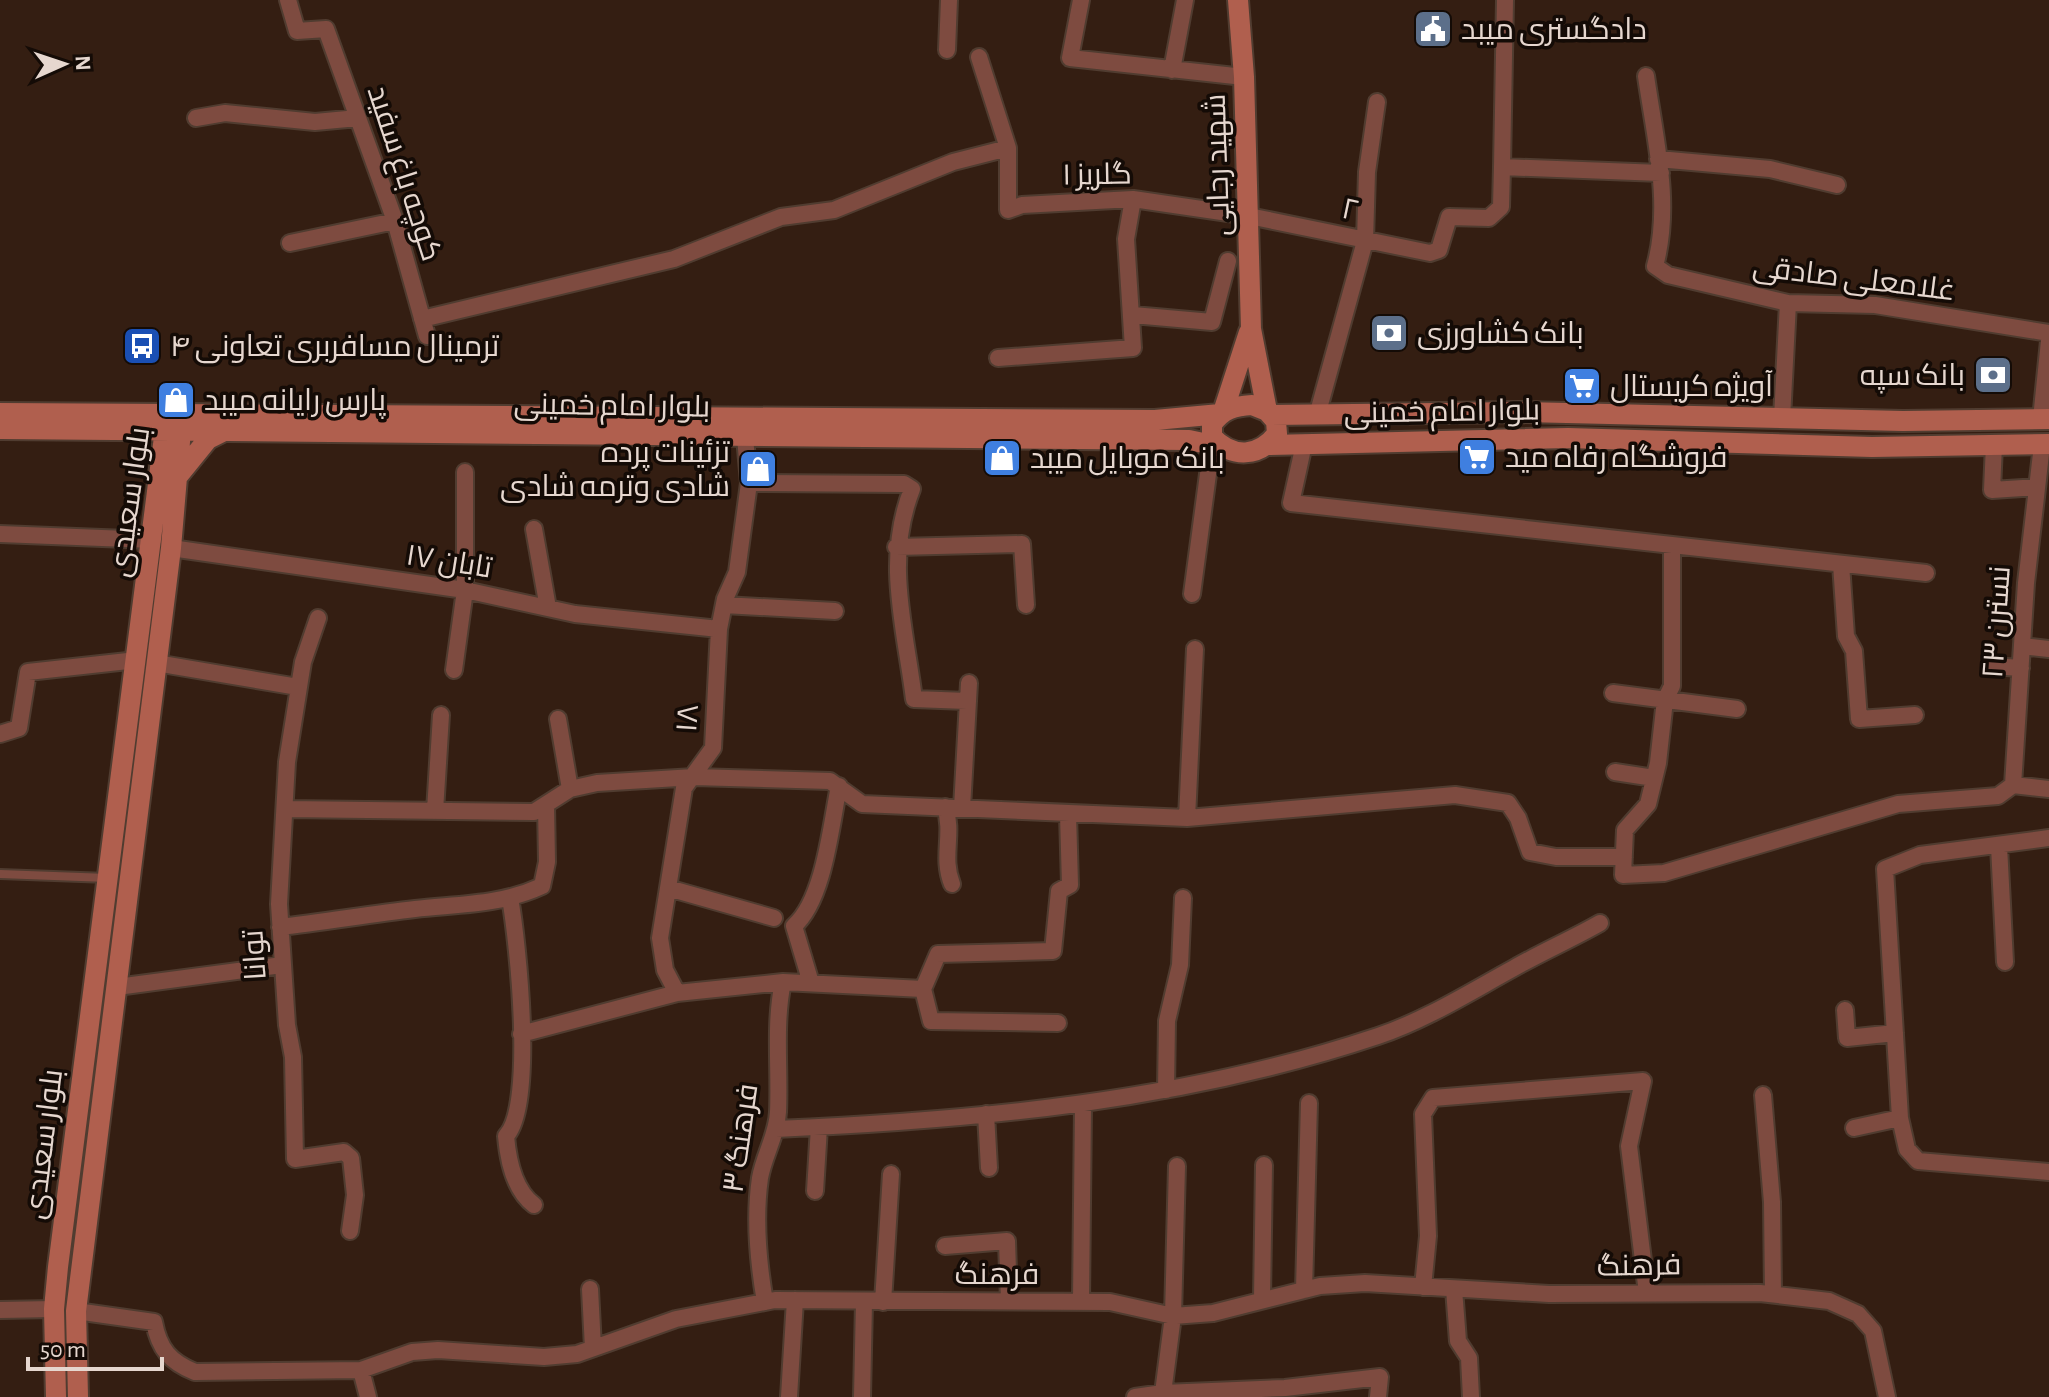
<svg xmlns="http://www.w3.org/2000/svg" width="2049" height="1397" viewBox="0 0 2049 1397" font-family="'Alegreya Sans',Cairo,sans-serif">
	<rect width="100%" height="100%" fill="#341e12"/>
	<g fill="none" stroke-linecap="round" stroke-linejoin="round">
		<g stroke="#503c30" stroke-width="12">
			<path id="lane" d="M0 874 108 878"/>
		</g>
		<g stroke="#503c30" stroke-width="20">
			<path id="street" d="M288 0 297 31 326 29 395 221 427 336
				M1081 0 1070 58 1244 77
				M947 50 949 0
				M979 57 1008 148V210L1022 205 1133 199 1249 216 1430 253 1439 250 1449 217 1489 218 1501 207 1502 167 1661 173
				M1172 70 1185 0
				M1646 76C1655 139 1672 204 1655 266L1668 275 1788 303 1875 305 2049 333
				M196 118 225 113 315 122 358 118
				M1658 159 1770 169 1837 185
				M1502 167 1505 0
				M290 243 395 221
				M1133 315 1212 322 1228 261
				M422 319 674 259 781 217 834 210 953 162 1008 148
				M998 358 1133 348 1126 239 1133 199
				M1318 412 1365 241 1367 172 1377 102
				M1782 418 1788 303
				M2041 419 2049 341
				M1304 444 1291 503 1926 573
				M1994 445 1992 490 2037 487
				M749 483 904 484 912 489C884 560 905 627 914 699L967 701
				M534 529 548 608
				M0 534 153 540
				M1672 545V686L1665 700 1658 763 1648 804 1625 830 1623 875 1664 873 1898 804 1998 796 2013 785 2026 583 2042 445
				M896 547 1022 544 1026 605
				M171 548 465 590 575 614 719 629
				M1841 564 1846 636 1854 651 1859 719 1915 715
				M1192 594 1212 444
				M724 605 835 611
				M318 618 303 662 287 762 279 904 287 1025 293 1057 295 1159 344 1152 351 1158 355 1195 350 1231
				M2022 646 2049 649
				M156 663 298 687
				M1992 666 2021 668
				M454 670 465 590V472
				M1613 693 1737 709
				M558 719 570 789
				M0 734 19 728 28 672 137 660
				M1615 772 1654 778
				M2013 785 2049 789
				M945 807C954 834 941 857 952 884
				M962 808 969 683
				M286 809 534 812 570 789 597 783 694 777 830 781 862 804 1187 818 1455 795 1508 803 1518 818 1530 852 1556 857H1624
				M435 811 441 715
				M1187 818 1195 649
				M2049 838 1920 855 1885 869 1900 1118 1907 1149 1918 1161 2049 1172
				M1999 846 2005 962
				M668 888 774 918
				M510 898C518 943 535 1106 506 1136 508 1160 514 1190 534 1205
				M280 927C325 922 370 914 415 909 460 904 501 905 542 886L547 862 546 805
				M811 983 794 926C824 900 831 825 839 786
				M117 987 282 965
				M923 989 931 1021 1058 1023
				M677 993 665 970 660 938 684 788 713 748 719 629 725 599 737 572 749 483 745 437
				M1845 1010 1847 1038 1895 1033
				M521 1034 677 993 783 982 923 989 938 954 1053 951 1059 891 1070 885 1068 814
				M1166 1090 1167 1021 1180 965 1183 898
				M1763 1095 1772 1202 1773 1294
				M986 1114 989 1168
				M1854 1128 1900 1118
				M776 1129C979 1120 1184 1101 1378 1036 1426 1020 1470 992 1514 968 1542 952 1572 939 1600 923
				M815 1191 819 1127
				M945 1246 1007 1241 1009 1301
				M1423 1287 1428 1236 1423 1114 1433 1098 1643 1081 1629 1146 1647 1293
				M590 1289 593 1348
				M1454 1289 1458 1341 1469 1358 1471 1397
				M1304 1290 1309 1103
				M1262 1299 1264 1165
				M765 1302C758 1261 754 1219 760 1178 764 1155 777 1135 778 1112 780 1069 774 1024 783 982
				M883 1302 891 1174
				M1081 1302 1083 1106
				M0 1310 54 1309
				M76 1311 154 1322C159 1349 170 1362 195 1372L361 1370 412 1352 438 1350 544 1357 577 1354 676 1319 775 1300 1110 1302 1173 1316 1213 1313 1320 1286 1365 1283 1549 1294 1760 1293 1829 1301 1858 1314 1873 1331 1887 1397
				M361 1370 368 1397
				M1163 1393 1285 1388 1380 1377 1378 1397
				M789 1397 795 1300
				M862 1397 864 1302
				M1135 1397 1163 1393 1173 1316 1177 1166"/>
		</g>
		<g stroke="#503c30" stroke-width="24">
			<path id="secondary" d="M1238 0 1244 77 1251 329 1267 411
				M1252 405 1267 411 1276 421 1277 434C1259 457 1233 459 1212 437V424C1223 409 1234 406 1252 405Z
				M1223 412 1249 332
				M0 413 1155 420 1220 414
				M1271 415 1520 412 1903 421 2049 419
				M0 429 1189 440 1222 447
				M1269 445 1568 438 1872 447 2049 444
				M178 476 208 439 226 430
				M56 1397 54 1309 58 1267 165 429 170 419
				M78 1397 76 1311 171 548 181 430 177 420"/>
		</g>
		<use href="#lane" stroke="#7e4b40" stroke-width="8"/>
		<use href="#street" stroke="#7e4b40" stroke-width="16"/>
		<use href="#secondary" stroke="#b05f4e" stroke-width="20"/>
	</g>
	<defs>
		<g id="civic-square" transform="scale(2)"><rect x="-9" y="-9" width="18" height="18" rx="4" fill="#5c6f8a" stroke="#140b06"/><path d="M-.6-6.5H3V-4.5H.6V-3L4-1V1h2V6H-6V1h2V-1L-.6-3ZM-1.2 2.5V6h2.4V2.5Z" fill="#fff"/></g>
		<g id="bank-square" transform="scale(2)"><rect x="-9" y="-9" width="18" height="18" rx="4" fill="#5c6f8a" stroke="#140b06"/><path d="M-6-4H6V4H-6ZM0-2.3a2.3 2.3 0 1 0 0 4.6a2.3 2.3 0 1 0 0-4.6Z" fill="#fff"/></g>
		<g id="bus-square" transform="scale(2)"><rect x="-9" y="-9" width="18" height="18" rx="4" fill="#1a4fb4" stroke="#140b06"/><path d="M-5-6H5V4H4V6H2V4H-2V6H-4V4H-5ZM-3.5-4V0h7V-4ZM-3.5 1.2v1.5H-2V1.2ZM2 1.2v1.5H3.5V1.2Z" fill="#fff"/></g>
		<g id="supermarket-square" transform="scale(2)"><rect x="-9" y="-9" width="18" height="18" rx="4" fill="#3f7fe0" stroke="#140b06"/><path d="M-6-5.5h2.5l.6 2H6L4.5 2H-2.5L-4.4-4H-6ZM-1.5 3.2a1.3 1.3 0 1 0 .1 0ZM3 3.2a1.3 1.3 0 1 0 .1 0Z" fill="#fff"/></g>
		<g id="shop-square" transform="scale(2)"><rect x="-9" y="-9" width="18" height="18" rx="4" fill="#3f7fe0" stroke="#140b06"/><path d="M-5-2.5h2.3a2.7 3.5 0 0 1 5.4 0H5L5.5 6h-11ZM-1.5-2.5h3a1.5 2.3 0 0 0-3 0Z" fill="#fff"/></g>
	</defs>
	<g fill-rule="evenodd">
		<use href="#civic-square" x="1433" y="29"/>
		<use href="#bank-square" x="1389" y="333"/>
		<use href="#bus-square" x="142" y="346"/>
		<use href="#bank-square" x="1993" y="375"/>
		<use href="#supermarket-square" x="1582" y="386"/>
		<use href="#shop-square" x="176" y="400"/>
		<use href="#supermarket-square" x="1477" y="457"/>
		<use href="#shop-square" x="1002" y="458"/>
		<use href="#shop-square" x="758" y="469"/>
	</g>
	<g text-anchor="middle" stroke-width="7" stroke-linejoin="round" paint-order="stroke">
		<g font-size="30" fill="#e6d7cf" stroke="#140b06" text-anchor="start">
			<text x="1461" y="39">دادگستری میبد</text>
			<text x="1417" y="343">بانک کشاورزی</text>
			<text x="170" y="356">ترمینال مسافربری تعاونی ۴</text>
			<text x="1965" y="385" text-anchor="end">بانک سپه</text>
			<text x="1610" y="396">آویژه کریستال</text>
			<text x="204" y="410">پارس رایانه میبد</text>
			<text x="730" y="462" text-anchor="end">تزئینات پرده<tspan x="730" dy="34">شادی وترمه شادی</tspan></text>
			<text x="1505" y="467">فروشگاه رفاه مید</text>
			<text x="1030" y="468">بانک موبایل میبد</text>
		</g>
		<g font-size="30" fill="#e6d7cf" stroke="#140b06">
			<text transform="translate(1217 165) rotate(-92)" y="10">شهید رجایی</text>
			<text transform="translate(405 173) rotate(72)" y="10">کوچه باغ سفید</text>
			<text transform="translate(1097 174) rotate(-1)" y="10">گلریز ۱</text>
			<text transform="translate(1350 209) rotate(12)" y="10">۲</text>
			<text transform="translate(1854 278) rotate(7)" y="10">غلامعلی صادقی</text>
			<text transform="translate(612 405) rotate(1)" y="10">بلوار امام خمینی</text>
			<text transform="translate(1442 411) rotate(-1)" y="10">بلوار امام خمینی</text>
			<text transform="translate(129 502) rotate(-82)" y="10">بلوار سعیدی</text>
			<text transform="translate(449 561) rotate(9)" y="10">تابان ۱۷</text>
			<text transform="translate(1996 622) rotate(-86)" y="10">نسترن ۲۳</text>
			<text transform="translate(687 718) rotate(-86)" y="10">۱۸</text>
			<text transform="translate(254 955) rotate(-94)" y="10">توانا</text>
			<text transform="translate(740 1138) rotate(-82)" y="10">فرهنگ ۳</text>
			<text transform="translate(43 1144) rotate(-83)" y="10">بلوار سعیدی</text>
			<text transform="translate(1639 1265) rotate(-1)" y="10">فرهنگ</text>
			<text x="997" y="1284">فرهنگ</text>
		</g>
	</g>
	<g transform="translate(64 64) rotate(87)" stroke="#140b06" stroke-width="6" paint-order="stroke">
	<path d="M0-6L14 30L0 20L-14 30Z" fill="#e6d7cf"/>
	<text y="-12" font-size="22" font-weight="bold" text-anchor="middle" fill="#e6d7cf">N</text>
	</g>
	<path d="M28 1357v12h134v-12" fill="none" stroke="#e6d7cf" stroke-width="4"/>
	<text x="40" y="1357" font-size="24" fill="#e6d7cf" stroke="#140b06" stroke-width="6" paint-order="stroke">50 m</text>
</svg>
